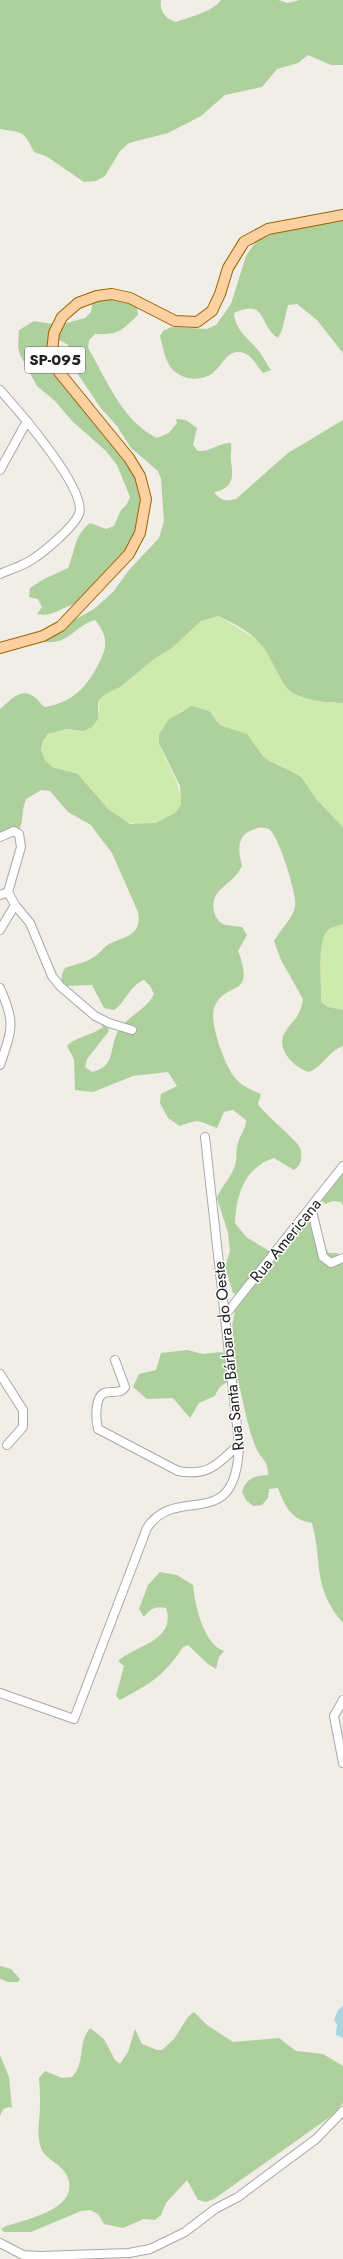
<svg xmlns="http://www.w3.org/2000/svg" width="343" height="2259" viewBox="0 0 343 2259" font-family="Jost,sans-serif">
	<rect width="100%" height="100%" fill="#f1ede7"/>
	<path fill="#ceebad" d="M218 616 258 640 295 695 333 703H343V827L317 800 302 778 295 773 269 761 262 755 247 734 220 725 215 718 183 710C133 741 181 762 181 806 161 831 129 830 107 808 98 800 92 788 83 780 74 771 65 771 53 767 41 763 39 746 46 737 55 726 72 730 84 731L99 711 98 701 104 695 120 687 154 659 172 648 201 621Z
		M343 924V1010L328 1007 321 1002C322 986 316 940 328 930 332 927 339 926 343 924Z"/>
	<path fill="#add09c" d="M0 0H161C159 11 165 19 176 22 190 17 212 12 221 0H278L288 3 300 0H343V65H331L308 55 298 63 277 69 262 87 225 95 201 116 168 133 129 143 120 151 105 176 96 181 84 182 46 156 34 152C23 130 24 133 0 129Z
		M343 219V353L317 320 297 304 288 305 282 330 278 338C259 327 267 297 234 313 235 330 247 337 257 349 263 355 266 364 271 370L263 373C256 365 251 352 238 352 226 352 222 366 213 373 202 381 184 381 173 370 165 362 163 347 160 336L163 331 171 327 207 329 216 325 231 304 246 256 254 244 267 234Z
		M110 296 128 299 137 307 138 315C121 331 119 335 95 334L89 340 88 348C107 380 122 421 157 438L169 433 177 423 176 419 186 420 197 428 193 445 198 451C211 452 218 443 231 443 232 450 230 456 231 462 234 478 232 489 214 492 220 500 226 502 236 499L288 453 343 420V703C329 703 298 700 288 689 276 674 271 654 257 640 249 631 229 621 218 616L201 621 172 648 154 659 120 687 104 695 98 701V719L92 727 84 731 66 729 48 734 43 741 41 750 45 760 52 767 78 774 108 809 130 824 156 823 175 813 181 805 180 786 159 743V734L169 719 192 706 209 711 220 725 247 734 262 755 269 761 295 773 302 778 317 800 343 827V924C339 926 332 927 328 930 316 941 322 986 321 1002L328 1007 343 1010V1046C329 1051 322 1067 309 1072 295 1068 276 1050 284 1034 293 1018 299 1021 303 999L281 960 274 941C280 930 293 918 295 907 298 896 278 835 270 830 266 827 259 827 255 829 236 834 238 850 242 866 236 878 228 882 219 891 210 900 212 918 223 924 229 926 237 926 242 927L247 935 238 951C257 1000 224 980 214 1008 209 1023 225 1066 235 1078 242 1086 251 1090 261 1094L258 1104C266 1116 297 1140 300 1148 303 1156 301 1166 294 1170L274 1158C245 1167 236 1195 235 1223L246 1237 276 1255 307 1214 316 1212C324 1226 319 1241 329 1253H337L343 1258V1623C312 1587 323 1564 312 1523 291 1520 285 1506 278 1488L269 1489 268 1498 262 1505 253 1506 246 1500 242 1492C246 1478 254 1476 268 1475 269 1463 262 1459 257 1450 247 1427 244 1404 238 1380 226 1381 219 1385 215 1396L199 1403 190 1418 173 1398 147 1399 133 1387 139 1374 156 1370 161 1353 187 1350 203 1354 221 1352 234 1356 232 1326 238 1295 233 1293 225 1267 230 1251 228 1233 217 1198C221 1187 230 1179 234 1168 238 1160 235 1152 238 1143 240 1134 246 1130 246 1120L233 1110 224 1112 217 1128C197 1121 201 1118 180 1126L168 1118 160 1103 161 1094 177 1086 168 1072 133 1076 93 1092 75 1090 74 1059 67 1046C73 1038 93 1035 103 1027L99 1021 106 1023 109 1031 87 1059 85 1067 92 1072C116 1066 109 1050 117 1033 125 1017 146 1011 154 994L150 986 144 980C130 985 126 1002 114 1010L104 1008 92 985 66 986C59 980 61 976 65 968 76 964 90 962 99 953 102 951 103 948 106 946 121 936 143 938 138 912L112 853 96 832 91 825 68 812 50 791 41 790 26 799C21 811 24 821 18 833L0 839V709C9 702 20 687 33 696 38 699 40 704 45 707 73 702 87 687 99 663 108 646 108 636 95 620 76 625 68 645 46 642L43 637 94 609 113 592 129 570 159 538 164 521 161 479 158 471 131 448 117 426 100 407 75 370 68 345 60 340 54 346 68 391 113 445 133 475 140 491V525L125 556C103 563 102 585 86 598 81 603 70 605 64 608 54 613 48 616 37 614L42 607 38 599 29 597 30 588 44 579 68 568C76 550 73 537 90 523L106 529 114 526 121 510 127 504 130 497 117 465 106 451 72 421 55 401 37 386 20 355 18 347 19 330 34 321 59 325 85 318 91 312 93 300Z
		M343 1172V1206L341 1202 333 1201 325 1204 319 1197 341 1173Z
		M160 1572 177 1575 193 1585C195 1605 203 1644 224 1651L219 1657 216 1669 208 1664 188 1645 183 1647C163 1677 151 1683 120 1700L116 1696 124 1666 118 1661C135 1645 177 1641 166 1608 156 1606 151 1608 144 1617L139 1609 148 1585Z
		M0 1966 11 1969 20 1979 18 1982H8L0 1979Z
		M194 2012 207 2025 233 2042 279 2038 296 2051 323 2054 343 2066V2103L334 2114 214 2199 206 2202 198 2200 187 2180 166 2203 161 2215 155 2220 144 2219 123 2228 104 2224 98 2214 90 2210 81 2211 31 2232H4L1 2229 6 2226C27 2219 84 2208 66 2174 61 2164 45 2159 41 2148 36 2134 40 2121 40 2106 40 2097 40 2087 39 2078L45 2071 62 2078 72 2077C86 2062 77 2044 90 2028L104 2039 115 2060 120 2064 128 2052 135 2029 142 2044 157 2050H162L174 2039 188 2017Z
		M0 2055 9 2077 12 2108 9 2107 3 2109 0 2116Z"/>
	<path fill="#a8d4df" d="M343 2006V2038L336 2035 337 2024 334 2020 338 2010Z"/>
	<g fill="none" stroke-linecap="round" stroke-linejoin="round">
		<g stroke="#a8a8a8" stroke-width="10">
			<path id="minor" d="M0 390C17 409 88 490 79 514 73 528 42 554 28 562 19 567 9 570 0 574
				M0 470 27 421
				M0 837 14 831 19 834 21 847 8 892 15 905 30 923 52 976 60 986 95 1016 109 1023 132 1030
				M0 895 8 892
				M0 930 15 905
				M0 988C16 1024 12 1029 0 1065
				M311 1207 323 1257 331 1263 343 1258
				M226 1314 343 1166
				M115 1360 125 1387C120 1395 111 1390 104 1393 94 1398 96 1421 98 1429L178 1471C209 1477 219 1463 239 1444
				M0 1374 23 1410V1427L7 1445
				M0 1693 74 1719 147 1528C177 1482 237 1537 239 1444L205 1137
				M343 1700 334 1716 343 1763
				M0 2243 23 2255 40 2256 129 2253 150 2249 185 2232 215 2209 238 2197 316 2139 343 2111"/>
		</g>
		<g stroke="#9d6300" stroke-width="12">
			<path id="major" d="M0 648 43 636 61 626 129 554 140 533 146 499 140 476 129 458 59 372 52 352 54 333 62 317 78 303 97 296 112 294 130 298 175 321 197 322 212 311 220 294 228 268 244 242 268 229 343 215"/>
		</g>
		<use href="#minor" stroke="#fff" stroke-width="8"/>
		<use href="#major" stroke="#fcd1a1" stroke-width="10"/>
	</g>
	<g text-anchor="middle" stroke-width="3" stroke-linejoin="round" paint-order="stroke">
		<rect fill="#fff" stroke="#646464" stroke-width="1" x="25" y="347" width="60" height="26" rx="3"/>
		<g font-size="15" font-weight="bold" fill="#212121">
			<text x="55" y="365">SP-095</text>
		</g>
		<g font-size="16" fill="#212121" stroke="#fff">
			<text transform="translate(285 1240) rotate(-51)" y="6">Rua Americana</text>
			<text transform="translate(228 1356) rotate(-96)" y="6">Rua Santa Bárbara do Oeste</text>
		</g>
	</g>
</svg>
